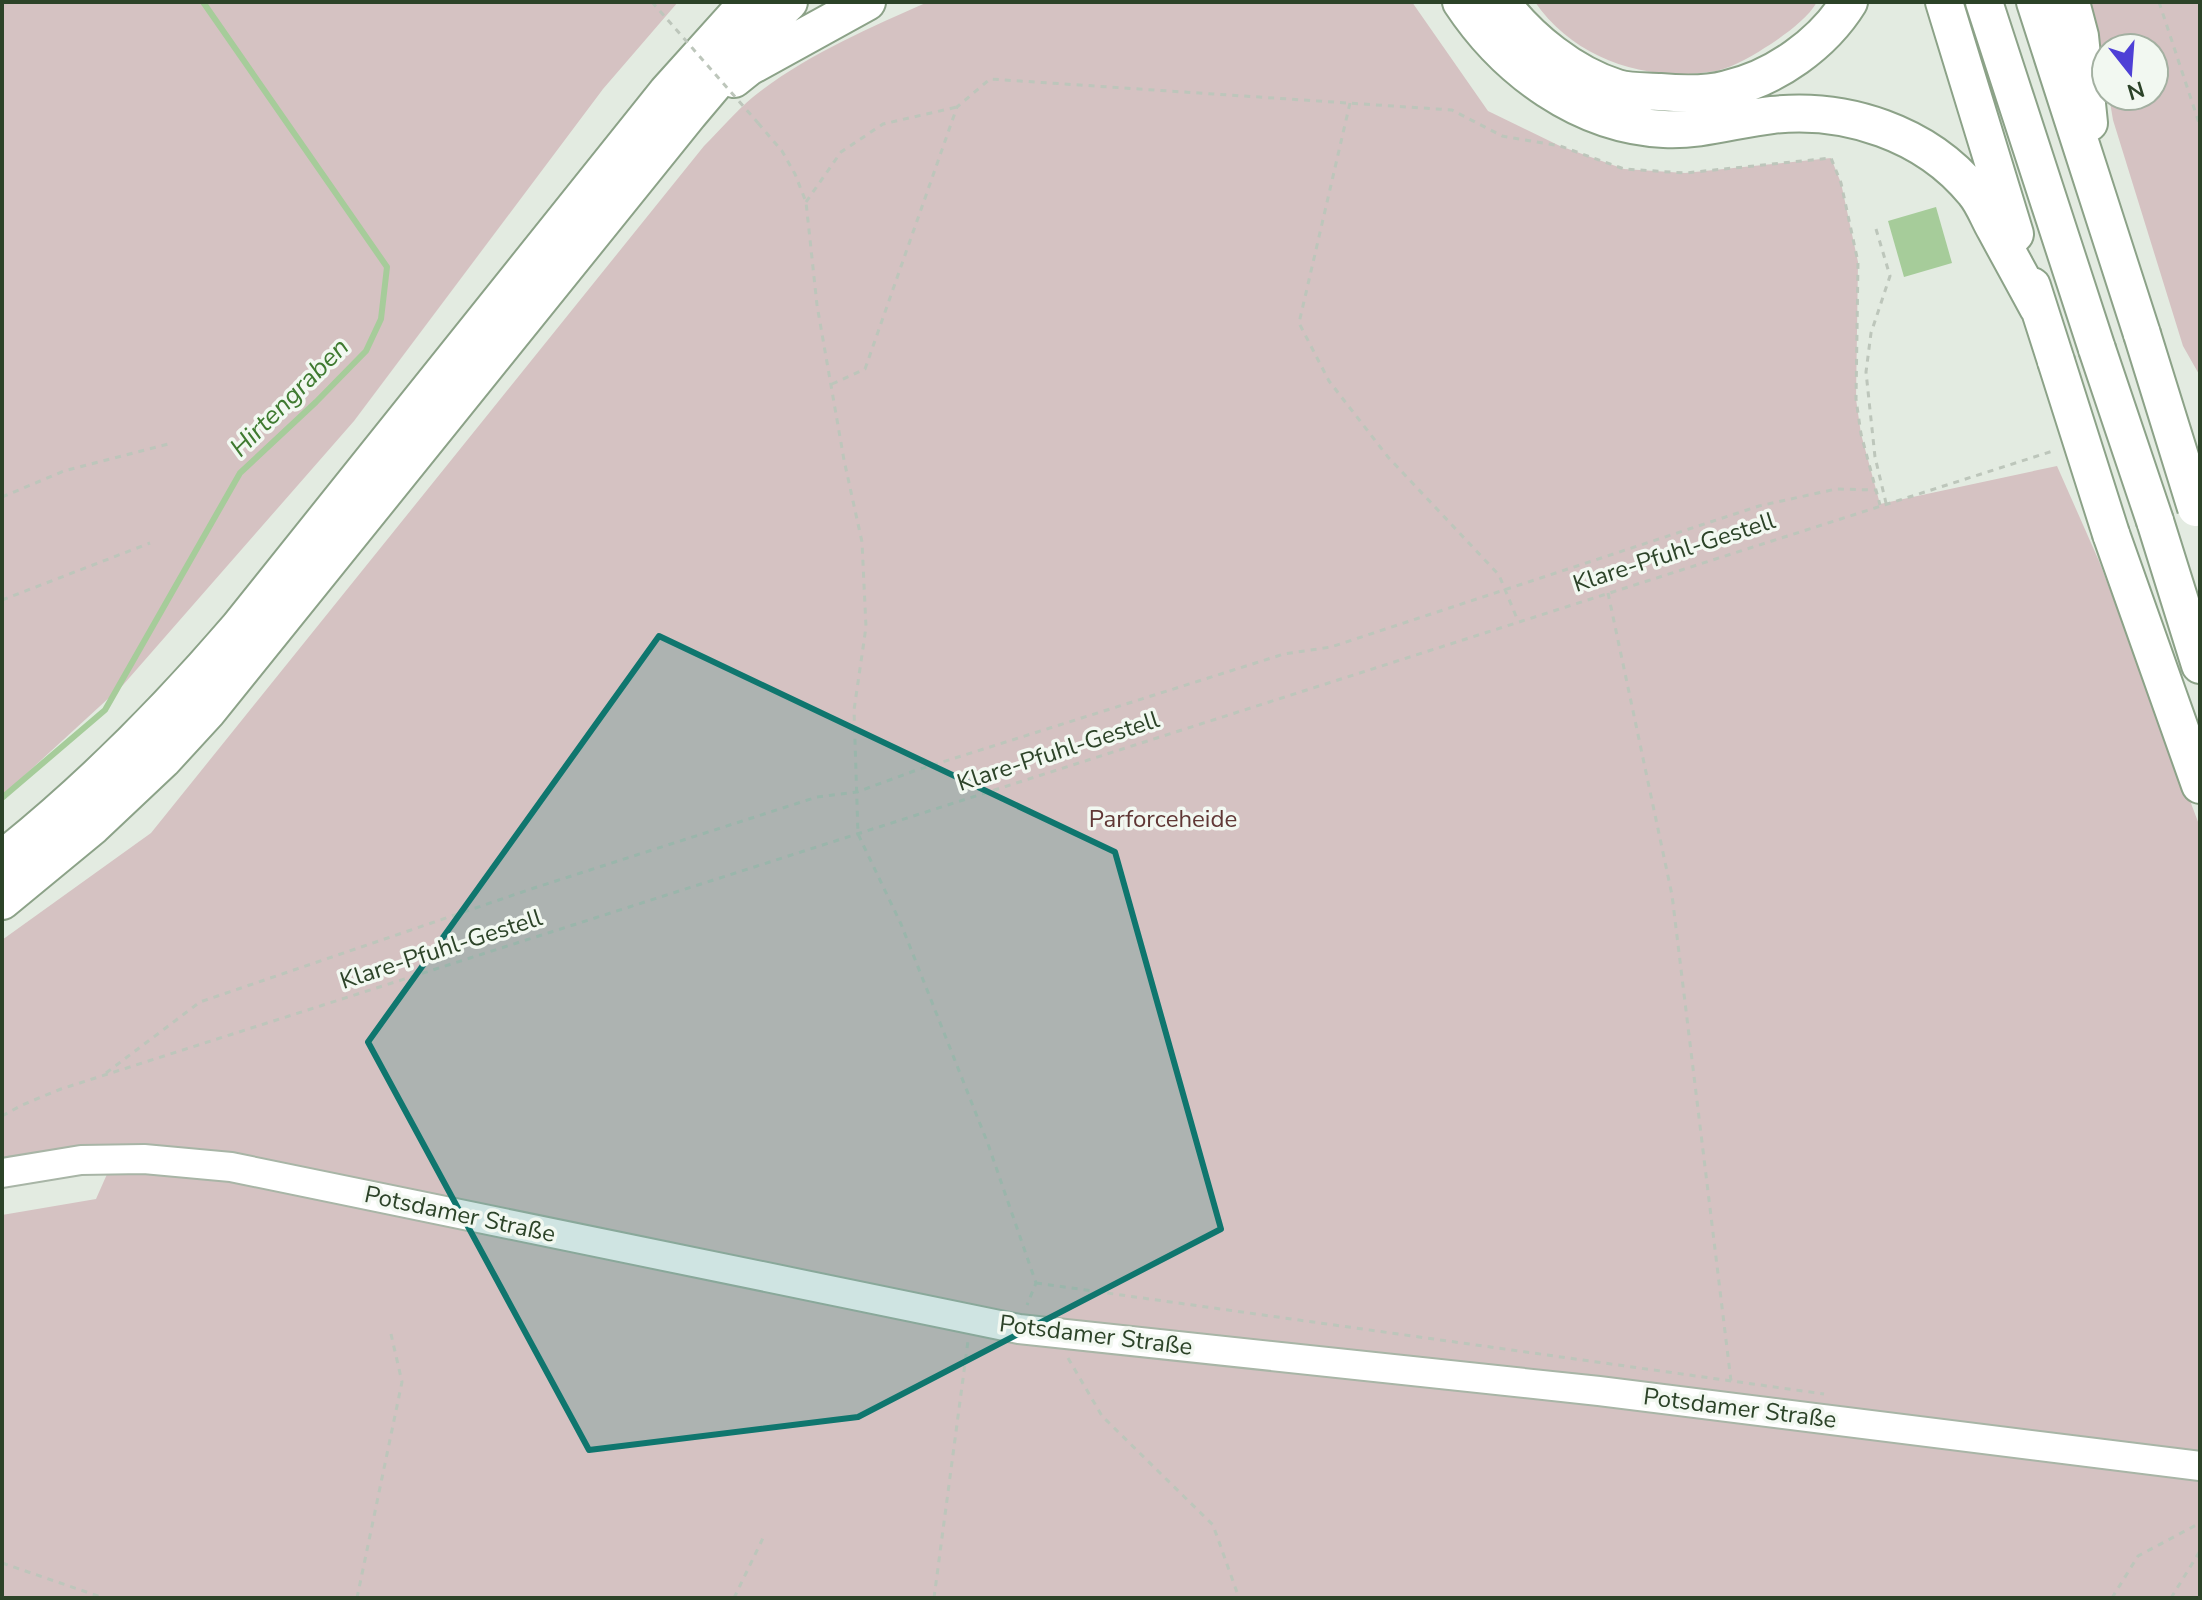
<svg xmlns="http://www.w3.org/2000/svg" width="2202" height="1600" viewBox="0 0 2202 1600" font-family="'Nunito Sans',sans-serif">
	<rect width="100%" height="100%" fill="#e3ebe1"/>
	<path fill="#d5c2c2" d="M2 2H678L603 89 354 421 123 685 2 796Z
		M928 2H1412L1488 111 1560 146 1624 169 1685 173 1831 158 1841 183 1858 262 1856 399 1861 434 1880 504 2057 466 2099 561 2200 827V1598H2V1215L96 1199 119 1147 2 1162V940L151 833 704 146C720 130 735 112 753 97 804 56 869 28 928 2Z
		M1535 2H1817C1808 18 1787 33 1771 44 1755 54 1735 67 1716 71 1648 83 1575 60 1535 2Z
		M2091 2H2200V376L2183 346 2113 120 2109 96H2154V48H2106V75Z"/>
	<path fill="#a6cc9a" d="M1936 207 1952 263 1904 277 1888 221Z"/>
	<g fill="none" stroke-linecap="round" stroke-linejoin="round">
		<path stroke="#a6cc9a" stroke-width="6" d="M2 798 105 710 240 473 316 402 366 351 381 319 387 267 203 2"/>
		<g stroke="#a8b5a6" stroke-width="32">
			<path id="secondary" d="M2 1173 81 1160 144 1159 231 1167 1019 1329 1599 1391 2200 1466"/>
		</g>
		<g stroke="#8ca288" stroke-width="40">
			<path id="highway" d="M1461 2C1506 70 1580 125 1664 129 1702 131 1736 119 1772 115 1846 107 1926 133 1974 192 1983 202 1988 217 1995 229 2009 255 2024 282 2038 308
				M1501 2C1529 39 1572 74 1617 88 1630 92 1647 91 1660 92 1682 94 1705 95 1727 89 1775 78 1823 44 1849 2
				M1944 2 2015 234
				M1984 2 2097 349
				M2035 2 2142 334
				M2071 2 2080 36 2089 123
				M734 79 749 67 867 2
				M2032 286 2056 361
				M2155 521 2200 665
				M2111 534 2200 785
				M2 859C89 790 167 711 239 627L667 92 748 2
				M2 901 93 826 163 760 208 711 689 114 759 31 789 2"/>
		</g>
		<path stroke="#bdc6bb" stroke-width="3" stroke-dasharray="6 6" stroke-linecap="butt" d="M2159 2 2200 126
			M1350 103 1299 323 1329 381 1388 457 1499 575 1518 621
			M758 123 782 151 795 174 806 202 817 305 844 460 862 542 866 627 854 710 858 834 901 924 988 1144 1036 1283 1027 1305
			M806 202 841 152 883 124 957 107
			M1876 229 1890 276 1871 333 1866 372 1875 457 1886 503
			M832 384 865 369 957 107 990 79 1452 110 1502 136 1560 146 1624 169 1685 173 1831 158 1841 183 1858 262 1856 399 1861 434 1880 505
			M2 497 64 471 172 443
			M1608 593 1672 895 1731 1381
			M2 600 150 543
			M106 1073 200 1002 534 888 817 797 857 792 914 771 1284 654 1331 647 1759 506 1836 489 1875 490
			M2 1116 22 1105 61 1089 2056 450
			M1036 1283 1824 1394
			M1068 1358 1102 1416 1213 1525 1239 1598
			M2 1563 104 1598
			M357 1598 402 1382 391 1334
			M734 1598 763 1538
			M934 1598 968 1341
			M2112 1598 2138 1556 2200 1523
			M2171 1598 2200 1551"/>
		<use href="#secondary" stroke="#fff" stroke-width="28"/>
		<use href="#highway" stroke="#fff" stroke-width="36"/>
		<g stroke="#8ca288" stroke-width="40" stroke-linecap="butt">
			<path id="highway-bridge" d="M2142 334 2196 508
				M2097 349 2155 521
				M2056 361 2111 534"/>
		</g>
		<path stroke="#bdc6bb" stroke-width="3" stroke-dasharray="6 6" stroke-linecap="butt" d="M652 2 758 123"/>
		<use href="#highway-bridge" stroke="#fff" stroke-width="36"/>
	</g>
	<path fill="#0f766e" fill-opacity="0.2" stroke="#0f766e" stroke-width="6" stroke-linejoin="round" d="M659 636 1115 852 1221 1229 858 1417 589 1450 368 1042Z"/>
	<g text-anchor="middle" stroke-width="7" stroke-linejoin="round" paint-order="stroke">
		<g font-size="24" fill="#2c4328" stroke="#f2f8f1">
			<text transform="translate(1674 552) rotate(-18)" y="8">Klare-Pfuhl-Gestell</text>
			<text transform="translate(1058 751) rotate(-18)" y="8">Klare-Pfuhl-Gestell</text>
			<text transform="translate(441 949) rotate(-18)" y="8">Klare-Pfuhl-Gestell</text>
			<text transform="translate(460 1214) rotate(12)" y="8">Potsdamer Straße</text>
			<text transform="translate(1096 1335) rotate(7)" y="8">Potsdamer Straße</text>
			<text transform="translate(1740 1408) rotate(7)" y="8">Potsdamer Straße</text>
		</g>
		<g font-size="24" fill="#603735" stroke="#f2f8f1">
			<text x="1163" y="827">Parforceheide</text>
		</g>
		<g font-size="26" font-style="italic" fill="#3f7a30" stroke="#f2f8f1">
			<text transform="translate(289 397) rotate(-45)" y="9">Hirtengraben</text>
		</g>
	</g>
	<rect width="2202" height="1600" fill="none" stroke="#2c4328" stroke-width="8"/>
	<g transform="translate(2130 72) rotate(163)"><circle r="38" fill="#f2f8f1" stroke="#a3b0a1" stroke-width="2"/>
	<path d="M0-6L14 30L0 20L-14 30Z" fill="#4e40d6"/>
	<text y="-12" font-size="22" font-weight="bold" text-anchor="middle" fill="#2c4328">N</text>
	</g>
</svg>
